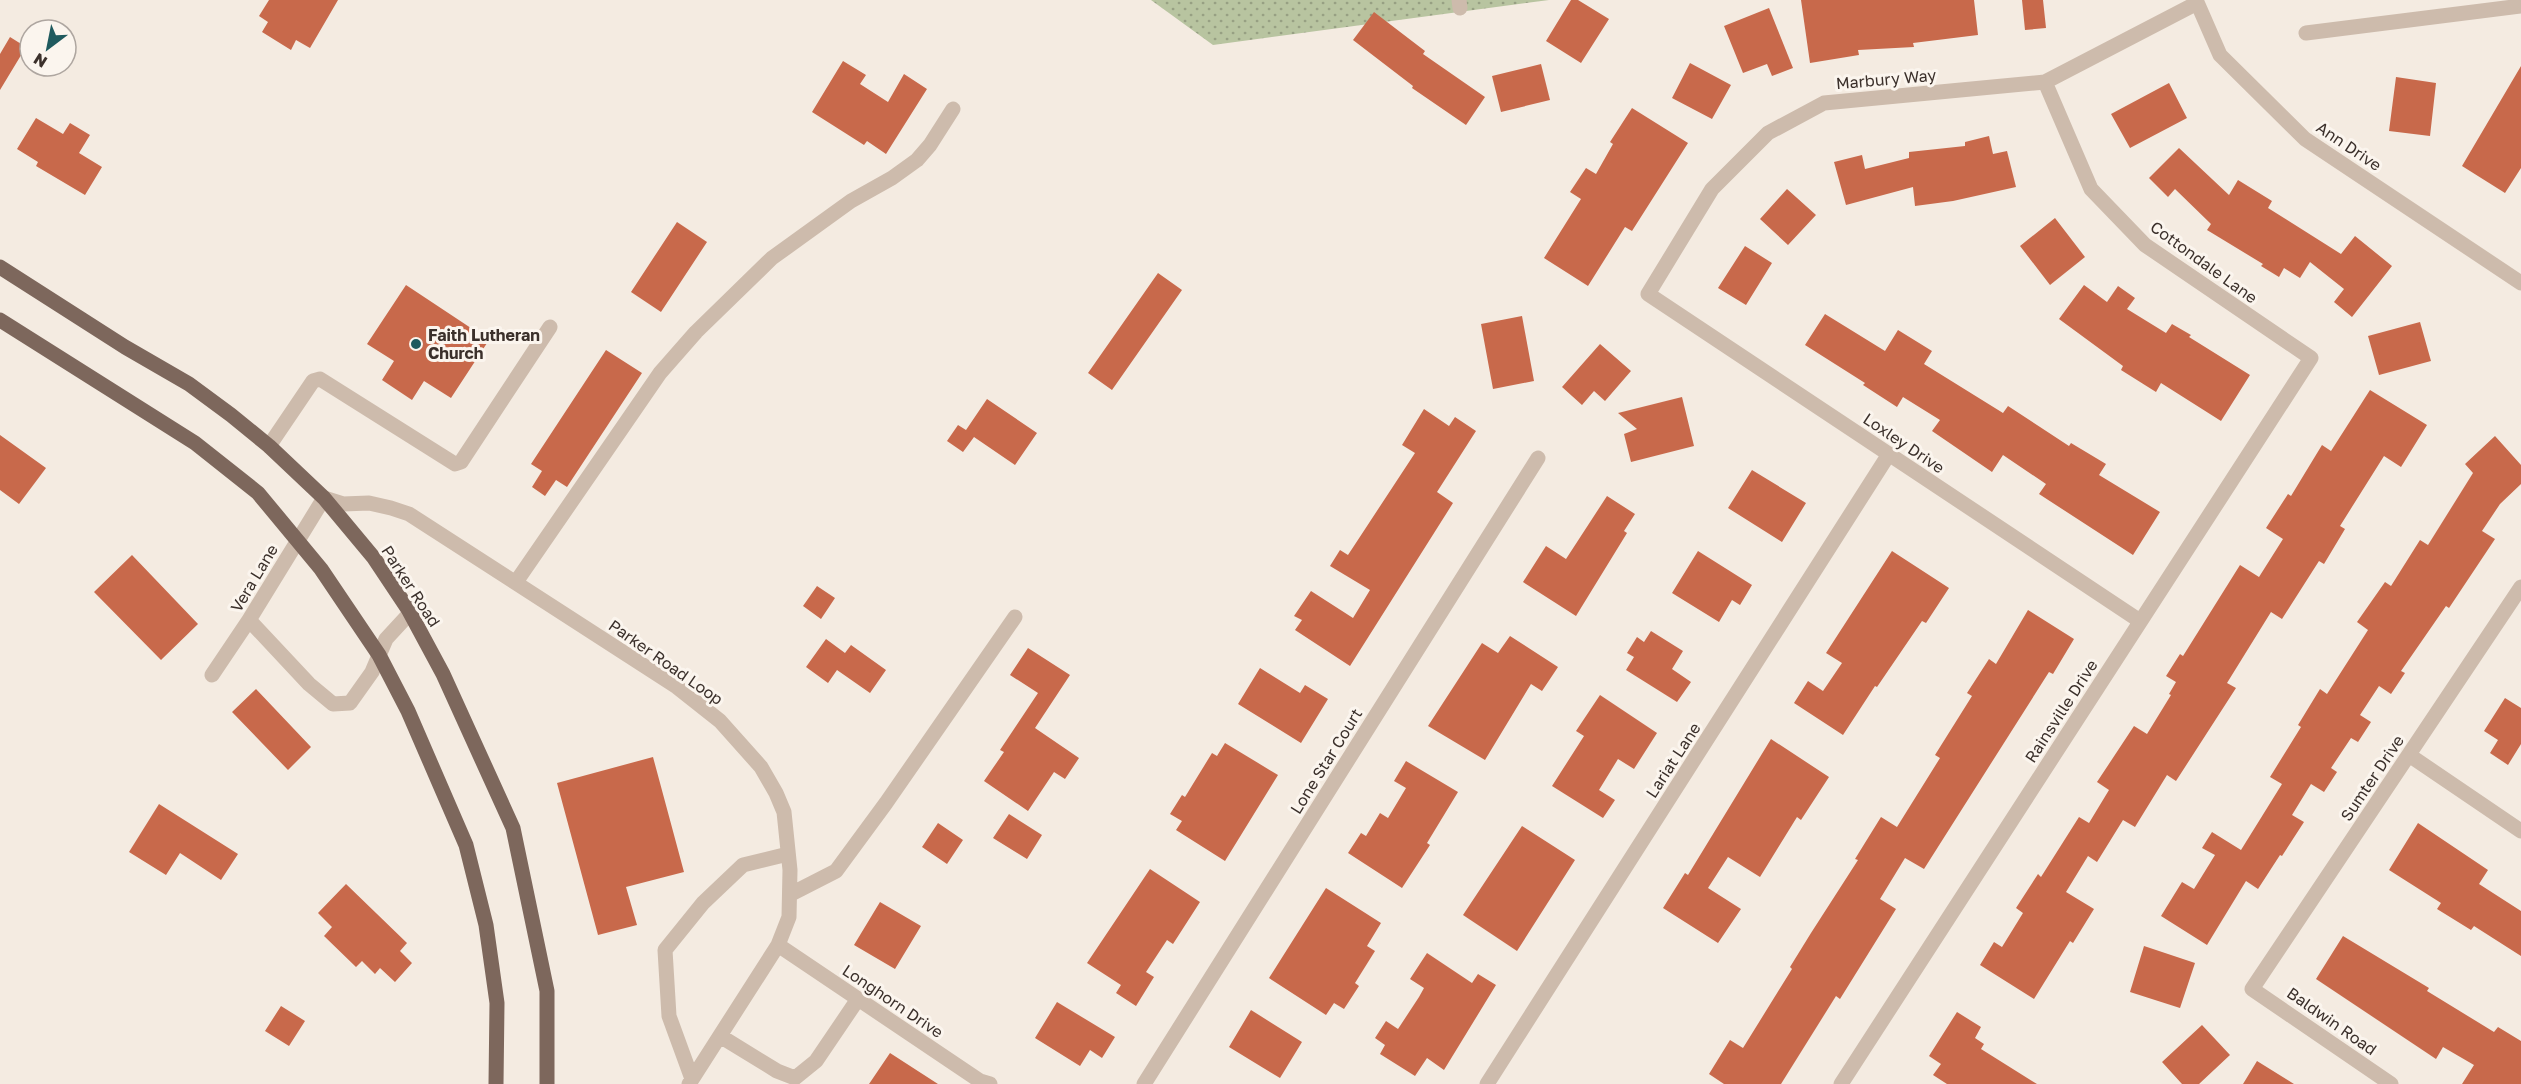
<svg xmlns="http://www.w3.org/2000/svg" width="2521" height="1084" viewBox="0 0 2521 1084" font-family="'Golos Text',sans-serif">
	<defs>
		<pattern id="grass-dots" width="8" height="8" patternUnits="userSpaceOnUse" patternTransform="scale(1.5)"><rect width="8" height="8" fill="#b8c4a0"/><path d="M2 2h.1M6 6h.1" fill="none" stroke="#97a083" stroke-width="1.8" stroke-linecap="round"/></pattern>
	</defs>
	<rect width="100%" height="100%" fill="#f4ebe1"/>
	<path fill="url(#grass-dots)" d="M1151 0H1549L1213 45Z"/>
	<path fill="#c8694b" d="M269 0H338L310 48 296 40 291 50 262 32 268 22 259 16Z
		M1571 0H1578L1609 19 1581 63 1546 41Z
		M1801 0H1974L1978 35 1913 43 1914 47 1858 50 1859 55 1810 63Z
		M2022 0H2043L2046 28 2025 30Z
		M1769 8 1793 68 1772 76 1767 64 1743 73 1724 26Z
		M1374 12 1425 51 1423 54 1485 97 1466 125 1412 88 1413 86 1353 40Z
		M10 37 26 47 0 90V54Z
		M843 61 866 75 860 84 888 102 904 74 927 89 886 154 867 141 864 145 812 112Z
		M1690 63 1731 85 1712 119 1672 98Z
		M1541 64 1550 100 1501 112 1492 76Z
		M2521 66V168L2505 193 2462 166Z
		M2396 77 2436 83 2430 136 2389 131Z
		M2169 83 2187 118 2130 148 2111 114Z
		M1632 108 1688 143 1632 231 1625 227 1588 286 1544 258 1581 199 1570 192 1586 168 1596 174 1613 144 1610 142Z
		M36 118 63 134 70 123 90 135 79 153 102 167 85 195 36 166 38 162 17 149Z
		M1989 136 1993 154 2007 151 2016 187 1953 201 1915 206 1913 187 1846 205 1834 162 1862 155 1865 169 1909 158V152L1965 146V142Z
		M2179 148 2229 195 2238 180 2272 201 2268 208 2341 254 2355 236 2392 266 2352 317 2334 302 2344 289 2310 262 2300 278 2284 268 2279 277 2261 266 2263 264 2207 230 2211 224 2175 189 2168 197 2149 178Z
		M1787 189 1816 215 1788 245 1760 219Z
		M2055 218 2085 257 2050 285 2020 246Z
		M677 222 707 242 661 312 631 292Z
		M1745 246 1772 263 1746 305 1718 288Z
		M1158 273 1182 290 1112 390 1088 373Z
		M406 285 489 340 451 398 424 381 412 400 382 380 394 361 367 344Z
		M2084 285 2107 302 2118 286 2135 298 2127 309 2166 333 2172 324 2191 335 2189 337 2250 375 2221 421 2161 383 2156 392 2121 370 2123 366 2059 319Z
		M1825 314 1885 351 1898 330 1932 351 1924 364 2003 413 2008 406 2069 446 2071 443 2106 464 2099 475 2160 512 2133 555 2039 494 2046 484 2003 455 1992 472 1932 431 1940 420 1903 397 1897 407 1863 385 1865 383 1805 345Z
		M1522 316 1534 381 1493 389 1481 324Z
		M2420 322 2431 361 2379 375 2368 336Z
		M1600 344 1631 371 1605 401 1594 391 1582 405 1562 387Z
		M606 350 642 373 567 487 556 480 545 496 532 487 542 471 531 464Z
		M2370 390 2427 425 2401 467 2384 456 2340 526 2345 529 2324 564 2319 561 2282 619 2271 612 2227 683 2236 688 2176 781 2167 775 2135 827 2123 820 2097 862 2088 856 2066 892 2094 909 2073 943 2070 941 2034 999 1980 965 1994 942 2002 947 2023 913 2016 908 2038 874 2041 877 2079 817 2089 823 2109 790 2097 782 2134 726 2147 734 2171 695 2169 694 2176 682 2166 676 2180 654 2183 656 2240 565 2259 577 2283 539 2266 528 2288 494 2291 496 2322 445 2331 451Z
		M1682 397 1694 446 1631 462 1624 434 1637 429 1618 413Z
		M987 399 1037 433 1015 465 974 437 963 452 947 441 958 425 966 430Z
		M1424 409 1449 426 1455 417 1476 431 1437 492 1453 503 1350 666 1295 630 1302 620 1294 616 1311 591 1353 618 1370 590 1330 566 1340 550 1348 555 1415 453 1402 445Z
		M0 435 46 468 19 504 0 490Z
		M2495 436 2521 465V484L2500 504 2482 531 2495 539 2449 608 2446 606 2401 671 2405 673 2391 694 2379 686 2360 715 2371 722 2358 742 2351 738 2331 768 2337 772 2324 792 2311 784 2292 815 2304 822 2282 856 2280 855 2258 889 2246 881 2207 945 2161 916 2182 882 2194 889 2215 855 2202 848 2212 832 2241 850 2282 784 2270 777 2301 727 2298 725 2320 689 2327 694 2368 630 2357 622 2385 582 2391 586 2420 540 2428 545 2473 473 2465 464Z
		M1752 470 1806 503 1782 542 1728 508Z
		M1607 496 1635 514 1624 531 1627 533 1576 616 1523 582 1546 546 1566 559Z
		M1698 551 1752 585 1740 605 1732 600 1719 622 1672 593Z
		M1892 551 1949 588 1926 623 1922 621 1877 687 1875 686 1843 735 1794 703 1808 681 1823 691 1842 663 1826 653Z
		M132 555 198 624 161 660 94 592Z
		M817 586 835 598 821 619 803 606Z
		M2028 610 2074 639 2053 674 2049 672 1924 869 1905 858 1880 899 1896 909 1840 999 1836 996 1781 1084H1724L1709 1074 1730 1040 1743 1048 1792 969 1790 967 1811 933 1858 860 1855 859 1881 817 1897 827 1940 758 1935 755 1972 696 1967 693 1989 659 1996 664Z
		M1651 631 1683 651 1672 669 1691 682 1677 702 1626 670 1634 657 1627 653 1637 637 1644 642Z
		M1510 636 1558 667 1542 691 1531 684 1485 760 1428 726 1482 643 1498 653Z
		M826 639 845 653 851 645 886 670 870 693 837 670 828 683 806 667Z
		M1028 648 1070 675 1035 728 1079 758 1065 779 1054 772 1028 811 984 781 1004 752 1000 750 1038 693 1010 675Z
		M1260 668 1300 693 1305 685 1328 699 1301 743 1238 704Z
		M256 689 311 747 288 770 232 712Z
		M1600 695 1657 733 1634 769 1618 759 1599 790 1615 800 1603 818 1552 786 1584 736 1576 731Z
		M2505 698 2521 708V744L2508 765 2490 753 2498 740 2484 731Z
		M1771 739 1829 777 1801 820 1797 817 1760 877 1728 857 1708 888 1741 909 1718 943 1663 908 1685 873 1688 875Z
		M1225 743 1278 775 1225 861 1176 830 1182 821 1170 814 1182 795 1185 797 1212 753 1217 756Z
		M653 757 684 872 626 887 637 925 598 935 557 783Z
		M1406 761 1458 792 1427 843 1430 845 1402 888 1348 853 1361 833 1366 836 1380 813 1388 818 1406 788 1394 781Z
		M159 804 238 854 221 880 180 853 166 875 129 852Z
		M1009 814 1042 835 1027 859 993 838Z
		M938 823 963 840 947 864 922 847Z
		M2418 823 2488 870 2479 884 2521 911V956L2474 926 2471 930 2437 909 2441 903 2389 870Z
		M1522 826 1575 860 1517 951 1463 915Z
		M1150 869 1200 902 1173 944 1167 940 1146 972 1154 977 1136 1006 1116 993 1121 985 1087 963Z
		M346 884 407 943 400 951 412 963 395 982 380 968 375 974 362 961 356 967 324 936 332 927 318 913Z
		M1326 888 1381 923 1367 946 1375 951 1355 983 1359 986 1344 1009 1334 1003 1326 1015 1269 978Z
		M880 902 921 926 895 969 854 945Z
		M2343 936 2429 988 2427 991 2494 1032 2498 1027 2521 1041V1084H2462L2474 1065 2443 1047 2436 1059 2316 979Z
		M2144 946 2195 963 2180 1008 2130 992Z
		M1427 953 1472 983 1478 974 1496 985 1444 1070 1427 1058 1415 1076 1380 1054 1385 1045 1375 1038 1386 1021 1398 1029 1419 997 1424 988 1410 979Z
		M1057 1002 1115 1037 1102 1058 1090 1050 1080 1066 1035 1038Z
		M281 1006 305 1021 289 1046 265 1031Z
		M1251 1010 1302 1042 1280 1078 1229 1047Z
		M1957 1012 1981 1027 1975 1038 1984 1044 1981 1049 2037 1084H1947L1933 1075 1941 1064 1929 1056Z
		M2202 1025 2230 1055 2199 1084H2182L2162 1062Z
		M890 1053 938 1084H869Z
		M2257 1061 2294 1084H2243Z"/>
	<g fill="none" stroke-linecap="round" stroke-linejoin="round">
		<path stroke="#cdbbac" stroke-width="15" d="M1459 0 1460 8
			M2196 0 2220 55 2305 139 2521 283
			M2306 33 2521 6
			M269 446 313 381 320 379 455 464 461 462 550 327
			M516 582 660 373 696 332 772 258 851 201 892 178 917 160 930 145 953 109
			M249 620 309 684 333 704 350 703 372 672 386 639 410 613
			M2140 621 1648 294 1712 189 1768 133 1824 103 2045 82 2197 3
			M212 675 249 620 324 498 343 504 369 503 391 508 409 514 677 687 720 721 761 767 776 793 784 812 790 870 789 917 778 945 689 1084
			M2409 755 2521 831
			M791 894 836 871 886 803 1015 617
			M778 945 980 1081 990 1084
			M720 1036 777 1071 795 1078 816 1061 858 999
			M692 1079 669 1016 665 950 703 903 743 865 788 854
			M1144 1084 1538 458
			M1487 1084 1889 454
			M1841 1084 2311 358 2145 245 2091 189 2045 82
			M2391 1084 2252 989 2521 587"/>
		<path stroke="#7d675c" stroke-width="15" d="M0 267 125 347 189 384 231 415 269 446 324 498 374 558 408 609 443 674 513 828 547 991V1084
			M0 320 195 443 258 493 321 569 379 655 408 711 466 845 486 925 497 1003 496 1084"/>
	</g>
	<circle fill="#1f5a5e" stroke="#fbf5ee" stroke-width="2" cx="416" cy="344" r="6"/>
	<g text-anchor="middle" stroke-width="6" stroke-linejoin="round" paint-order="stroke">
		<g font-size="16" fill="#3b302b" stroke="#fbf5ee">
			<text transform="translate(1886 79) rotate(-5)" y="6">Marbury Way</text>
			<text transform="translate(2349 146) rotate(34)" y="6">Ann Drive</text>
			<text transform="translate(2204 262) rotate(36)" y="6">Cottondale Lane</text>
			<text transform="translate(1904 443) rotate(34)" y="6">Loxley Drive</text>
			<text transform="translate(254 578) rotate(-59)" y="6">Vera Lane</text>
			<text transform="translate(411 586) rotate(57)" y="6">Parker Road</text>
			<text transform="translate(666 662) rotate(35)" y="6">Parker Road Loop</text>
			<text transform="translate(2061 711) rotate(-57)" y="6">Rainsville Drive</text>
			<text transform="translate(1673 760) rotate(-57)" y="6">Lariat Lane</text>
			<text transform="translate(1326 761) rotate(-58)" y="6">Lone Star Court</text>
			<text transform="translate(2372 778) rotate(-56)" y="6">Sumter Drive</text>
			<text transform="translate(893 1001) rotate(34)" y="6">Longhorn Drive</text>
			<text transform="translate(2332 1021) rotate(35)" y="6">Baldwin Road</text>
		</g>
		<g font-size="16" font-weight="bold" fill="#3b302b" stroke="#fbf5ee" text-anchor="start">
			<text x="428" y="341">Faith Lutheran<tspan x="428" dy="18">Church</tspan></text>
		</g>
	</g>
	<g transform="translate(48 48) rotate(212)"><circle r="28" fill="#fbf5ee" stroke="#aea6a0" stroke-width="1.5"/>
	<path d="M0-4.5L10 22L0 15L-10 22Z" fill="#1f5a5e"/>
	<text y="-9" font-size="16" font-weight="bold" text-anchor="middle" fill="#3b302b">N</text>
	</g>
</svg>
